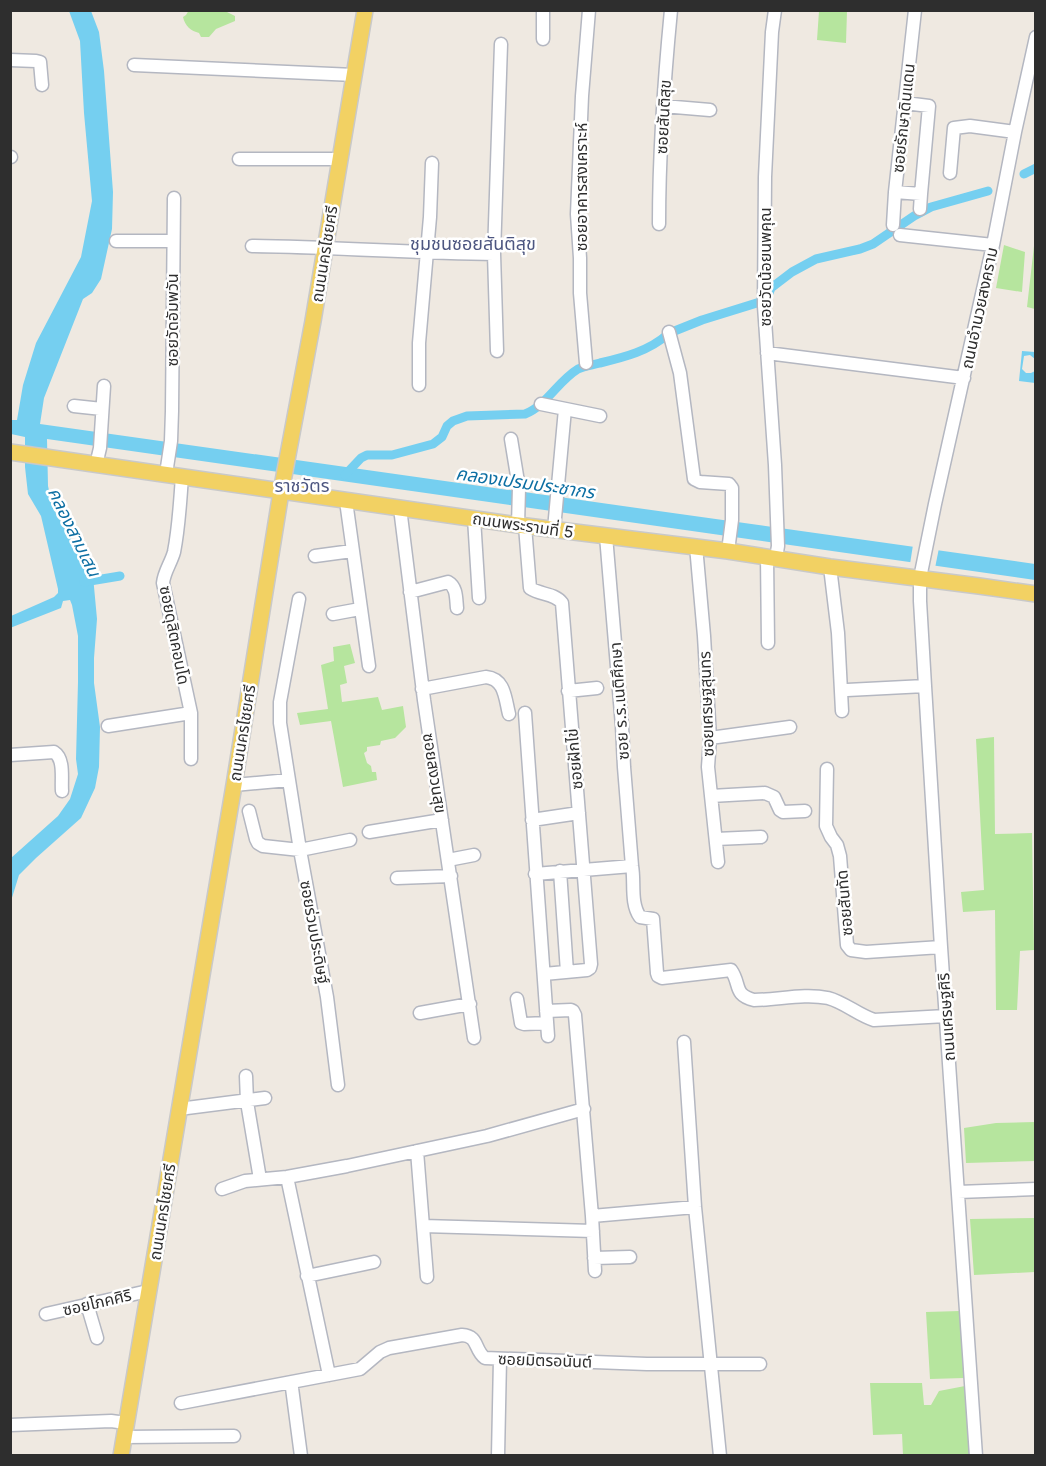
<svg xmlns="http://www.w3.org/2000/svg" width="1046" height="1466" viewBox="0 0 1046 1466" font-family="Inter,'Noto Sans Thai',sans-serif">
	<rect width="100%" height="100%" fill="#efe9e1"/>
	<path fill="#b6e59e" d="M189 10 225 11 235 16V21L216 29 209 37H201L199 33C191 31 185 26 183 17L186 15Z
		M819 11H847L846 43 817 40Z
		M1004 245 1025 252 1022 292 996 288Z
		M1034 246H1036L1035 309 1027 307Z
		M350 644 355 663 344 666 347 683 340 685 342 702 378 697 382 710 403 706 406 727 395 738 381 741 380 745 367 747V751L364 753 367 763 371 766 372 772H376L377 780 343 787 331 721 300 725 297 713 328 709 321 665 334 661 333 647Z
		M994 737 995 834 1032 833 1034 950 1020 951 1017 1010H996L995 910 963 912 961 892 984 890 976 739Z
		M1035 1122V1161L966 1163 964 1128 996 1123Z
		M1035 1218V1272L974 1275 970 1219Z
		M960 1311 964 1378 930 1379 926 1312Z
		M870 1383H922L924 1405H931L939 1391 965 1386 969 1455H903L902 1434 873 1435Z"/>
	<path fill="#75cff0" d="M69 11H91L99 32 104 71 113 192 112 229 101 279 92 293 83 299 44 398 40 424 1035 564V580L47 439 48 486 53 508 93 576 97 619 94 658V683L100 727 99 767 95 788 81 818 36 858 19 875 11 901V858L58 816 70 799 78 774 76 759 78 682V636L72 605 70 600 63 601 61 608 10 628 11 616 54 597 58 593V589L41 516 28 494 25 467V437L11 434 10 420H17L23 385 36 343 81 257 92 201 84 113 80 41Z
		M1022 351 1035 352V359L1030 355 1024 356 1022 369 1026 373H1031L1035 371V383L1019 381Z"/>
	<path fill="#efe9e1" d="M913 545 939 548 935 568 910 564Z"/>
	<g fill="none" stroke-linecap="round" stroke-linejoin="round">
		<path stroke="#75cff0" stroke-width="9" d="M1024 174 1036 168
			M767 298 771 288 792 272 816 259 860 249 873 244 914 216 931 207 988 191
			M672 332 702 320 763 301
			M345 475 361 458 367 455H392L433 444 442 437 447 426 453 421 467 416 525 414C546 406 558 381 578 369 584 366 593 365 600 363 625 357 649 351 668 334
			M84 582 120 576"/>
		<g stroke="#b4b7c1" stroke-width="15">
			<path id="minor" d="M775 10 772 32 765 177 764 306 775 465 778 546 776 558
				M543 39V10
				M10 60 36 61 40 62 42 85
				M134 65 354 75
				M905 103 929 106 921 194
				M663 106 710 110
				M10 157H11
				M239 159H340
				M950 173 954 128 970 126 1015 132
				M895 192 921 194 920 209
				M659 224C659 153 664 82 671 10
				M893 225 895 192 915 10
				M900 235 993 245
				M116 241H173
				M252 246C333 247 413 253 494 254
				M669 332 680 373 694 479 700 482 729 484 732 488V520L728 551
				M497 351 494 254 501 44
				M767 353 964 378
				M586 363 580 293V258L577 214 582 96 589 10
				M419 385V343L430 217 432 163
				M541 404 600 416
				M74 406 102 409
				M511 439 519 488 518 525
				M96 465 100 448 104 386
				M166 474 171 441 172 411 174 198
				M182 477C180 502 179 527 174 552 171 563 164 572 163 583L191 713V759
				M346 501 369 666
				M400 508 424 700 474 1038
				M474 518 479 598
				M525 526 530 588C540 595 555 593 562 603L591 964 590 968 587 970 544 974
				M554 529 565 409
				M606 536 622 726 624 767 632 866C635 882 630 903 640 917L653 919 657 973 658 976 662 978 731 970C741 984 733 995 754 1000 778 1000 804 993 828 998 844 1002 858 1015 874 1020L946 1016
				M696 546 704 636 710 738 708 767 718 862
				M315 556 352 551
				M767 557 768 643
				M830 567 838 633 842 711
				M410 592 448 582C457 587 456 599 457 608
				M299 599 280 702V723L300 850 327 997 338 1085
				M333 614 360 609
				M422 689 486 677C505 679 505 698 509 714
				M847 690 925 686
				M568 691 597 688
				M525 713 548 1036
				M108 726 191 713
				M710 738 790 727
				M10 755 54 752C65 759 61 779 62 791
				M827 769 826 826 831 837 837 845 840 856 847 945 851 950 866 952 941 947
				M234 785 289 780
				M711 796 765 793 774 797 780 810 783 812 805 811
				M249 811 256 839 258 843 263 846 300 850 350 840
				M532 820 579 813
				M369 832 442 820
				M716 839 761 837
				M448 860 474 855
				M560 871 567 972
				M535 874 632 866
				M397 878 451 876
				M517 999 521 1023 524 1024 547 1023
				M546 1011 571 1010 573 1011 575 1015 592 1216 595 1271
				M420 1013 470 1004
				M684 1042 695 1207 720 1456
				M246 1076 247 1102 260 1179
				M179 1109 265 1098
				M417 1151 427 1277
				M287 1177 329 1375
				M222 1189 245 1181 287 1177 347 1166 487 1136 584 1109
				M958 1192 1036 1189
				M592 1216 695 1207
				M423 1226 593 1231
				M594 1258 630 1257
				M307 1276 374 1262
				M87 1304 97 1338
				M46 1314 148 1291
				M292 1388 301 1456
				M181 1403 360 1369 380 1352 389 1348 462 1335C479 1336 474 1350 485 1358L647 1364H760
				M10 1425 111 1421 126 1423
				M124 1437 234 1436
				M498 1456 500 1359
				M976 1456 941 947 925 686 920 601V578L935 504 993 245 1015 132 1036 37"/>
		</g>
		<g stroke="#c9c9c9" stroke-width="18">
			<path id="major" d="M10 452 518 525 728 551 830 567 979 586 1036 594
				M121 1456 234 785 281 492 313 321 365 10"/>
		</g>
		<use href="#minor" stroke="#fff" stroke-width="12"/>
		<use href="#major" stroke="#f2d163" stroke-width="15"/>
	</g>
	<g text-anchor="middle" stroke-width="5" stroke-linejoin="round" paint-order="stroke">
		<g font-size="16" fill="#2e2e2e" stroke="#fff">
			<text transform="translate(663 117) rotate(-87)" y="6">ซอยสันติสุข</text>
			<text transform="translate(903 118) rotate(-84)" y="6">ซอยรักษาดินแดน</text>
			<text transform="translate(581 187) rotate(-90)" y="6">ซอยอาคารสงเคราะห์</text>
			<text transform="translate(324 254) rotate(-81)" y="6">ถนนนครไชยศรี</text>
			<text transform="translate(765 267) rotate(-90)" y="6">ซอยวัดน้อยนพคุณ</text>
			<text transform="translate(979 308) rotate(-78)" y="6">ถนนอำนวยสงคราม</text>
			<text transform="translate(172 320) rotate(-90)" y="6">ซอยวัดอัมพวัน</text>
			<text transform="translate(523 525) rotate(8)" y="6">ถนนพระรามที่ 5</text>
			<text transform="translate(175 635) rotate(79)" y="6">ซอยดุสิตคอนโด</text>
			<text transform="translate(619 701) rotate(-94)" y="6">ซอย ร.ร.เนติศึกษา</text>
			<text transform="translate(706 704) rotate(-92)" y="6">ซอยเศรษฐสุนทร</text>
			<text transform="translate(242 733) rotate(-81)" y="6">ถนนนครไชยศรี</text>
			<text transform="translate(574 759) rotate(-95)" y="6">ซอยฝักไข่</text>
			<text transform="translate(435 773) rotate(81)" y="6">ซอยสงวนสุข</text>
			<text transform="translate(844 903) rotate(-95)" y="6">ซอยสันทัด</text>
			<text transform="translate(315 932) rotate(80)" y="6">ซอยร่วมประดิษฐ์</text>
			<text transform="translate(946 1017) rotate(-94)" y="6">ถนนเศรษฐศิริ</text>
			<text transform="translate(162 1212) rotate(-81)" y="6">ถนนนครไชยศรี</text>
			<text transform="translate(97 1302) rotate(-13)" y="6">ซอยโภคศิริ</text>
			<text transform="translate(545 1360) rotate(2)" y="6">ซอยมิตรอนันต์</text>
		</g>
		<g font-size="18" fill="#4d5680" stroke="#fff">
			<text x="473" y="250">ชุมชนซอยสันติสุข</text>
			<text x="302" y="492">ราชวัตร</text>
		</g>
		<g font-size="18" font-style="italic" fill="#0d6fa3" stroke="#fff">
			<text transform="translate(525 483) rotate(8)" y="6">คลองเปรมประชากร</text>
			<text transform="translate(74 532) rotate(64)" y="6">คลองสามเสน</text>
		</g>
	</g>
	<rect width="1046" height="1466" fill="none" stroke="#2e2e2e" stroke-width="24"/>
</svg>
